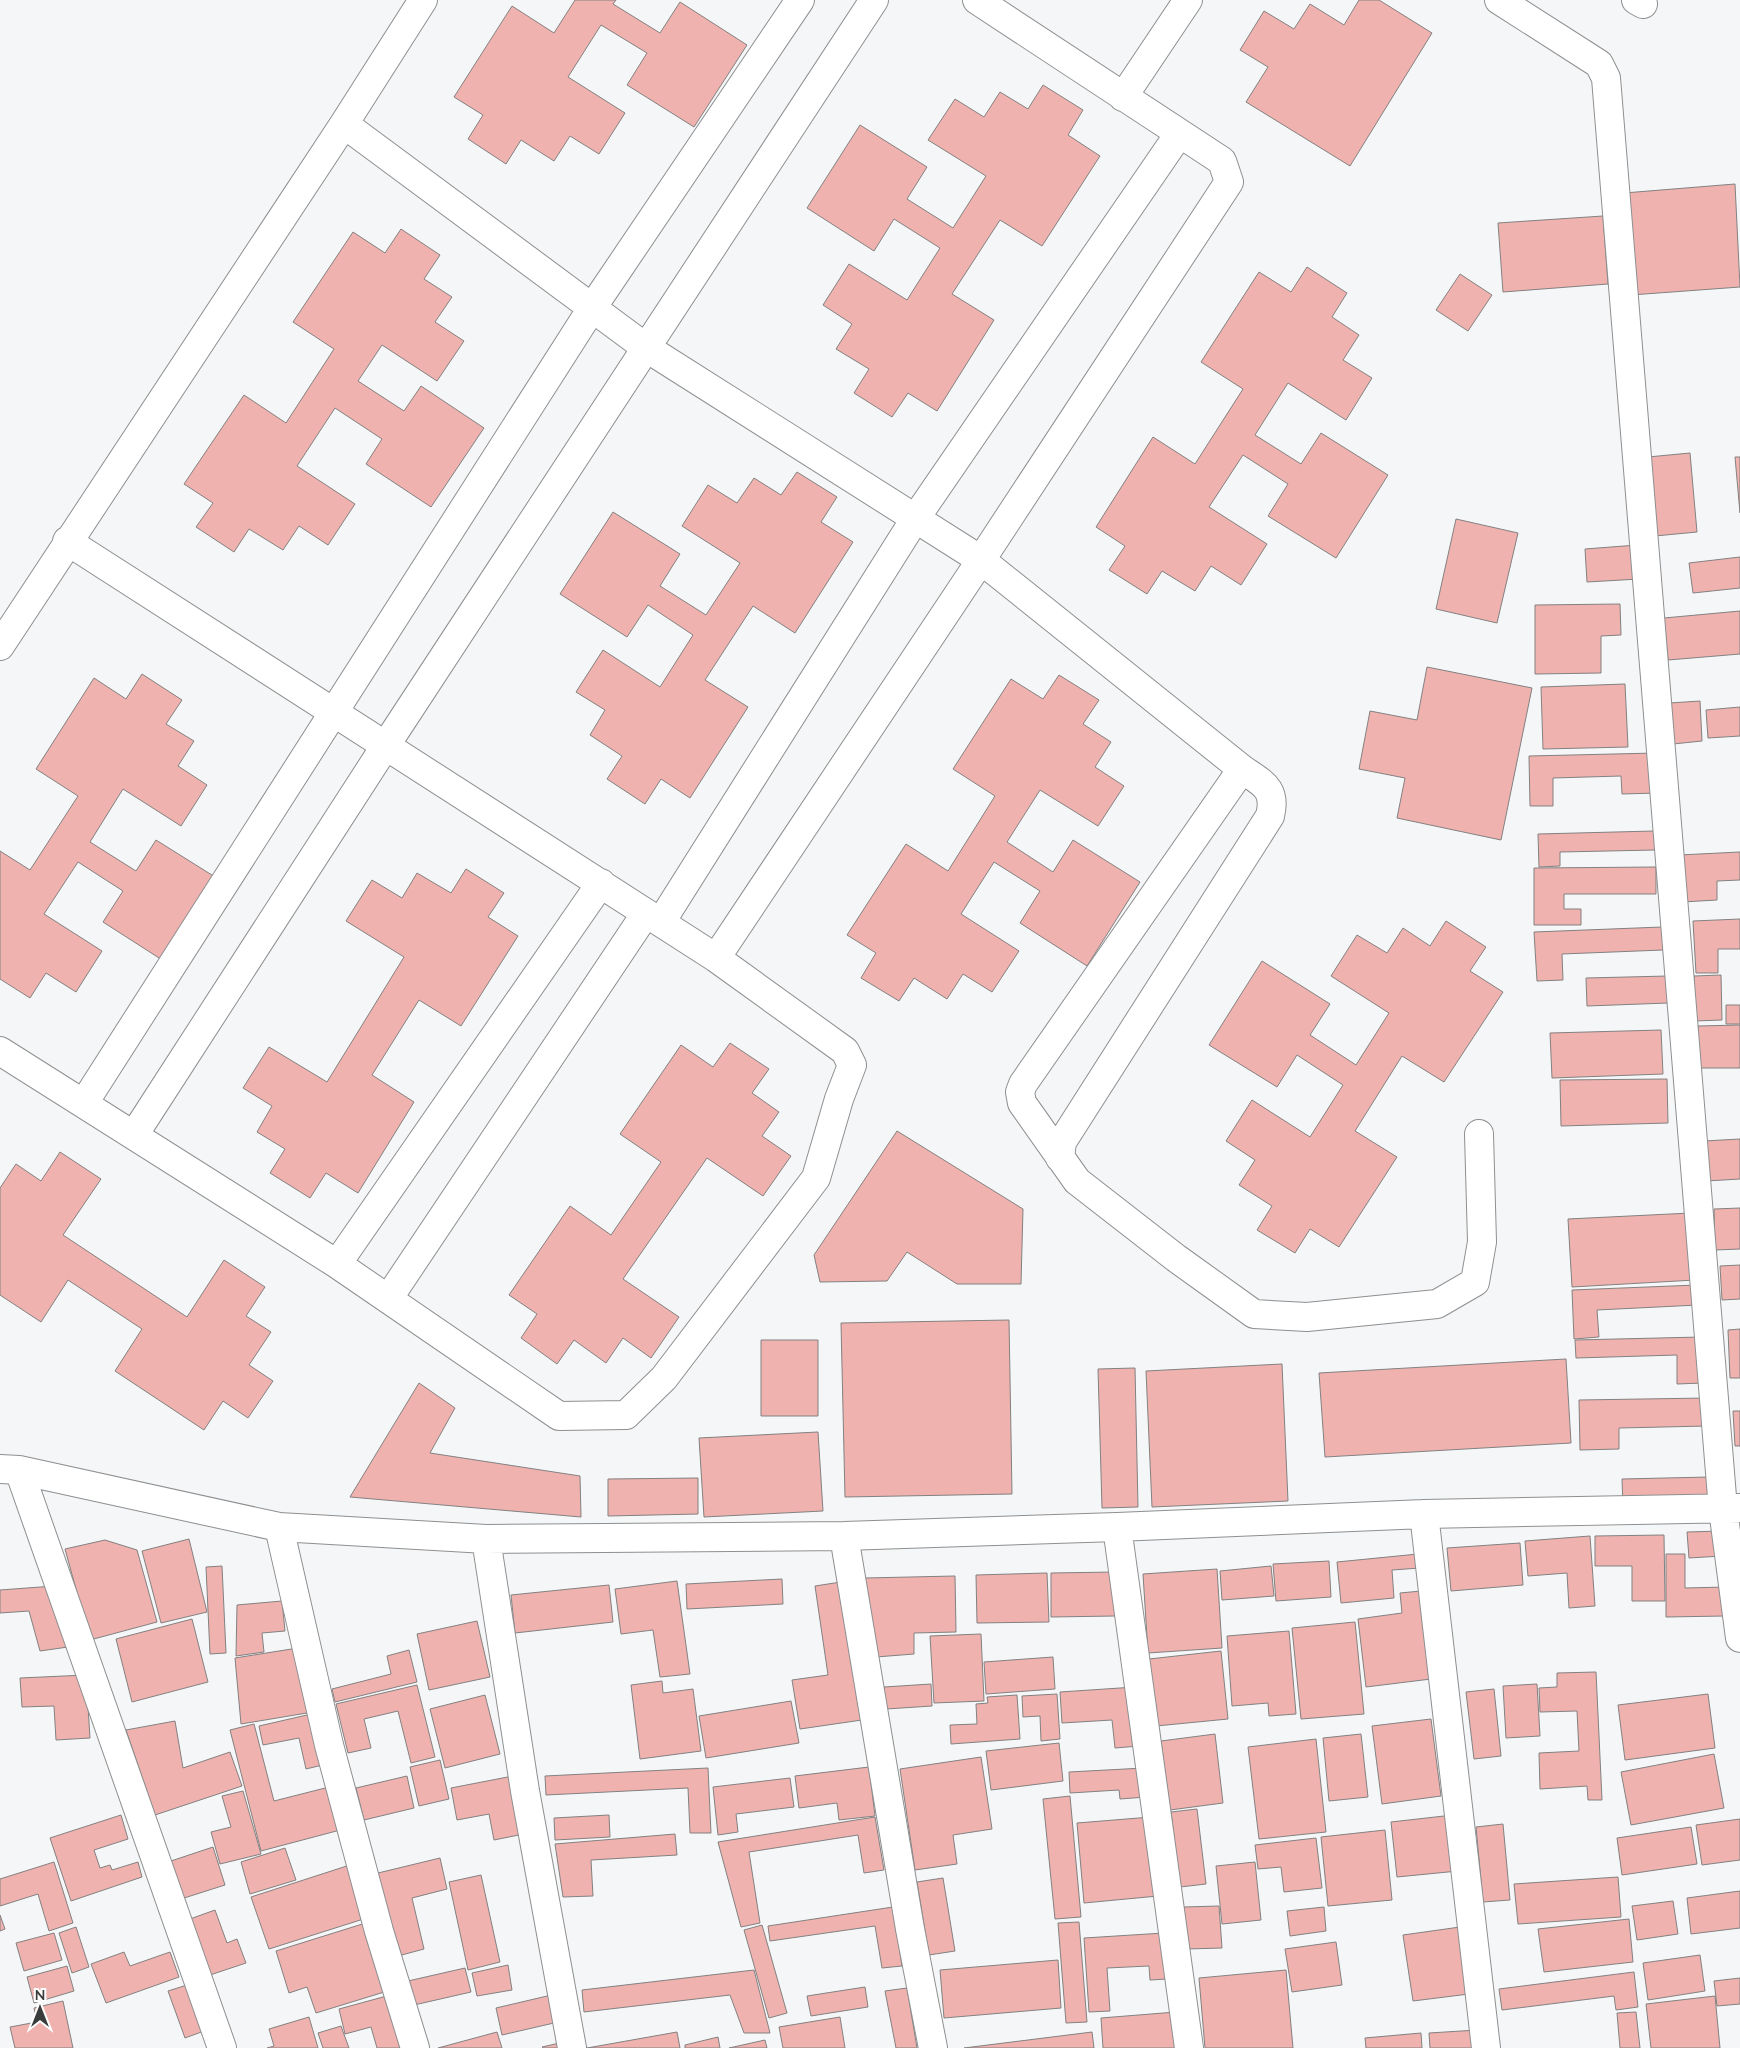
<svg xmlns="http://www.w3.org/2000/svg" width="1740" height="2048" viewBox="0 0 1740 2048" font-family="Mulish,sans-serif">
	<rect width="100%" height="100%" fill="#f5f6f7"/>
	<path fill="#efb2af" stroke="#838181" d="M575 0H616L613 4 660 33 680 2 747 45 694 127 627 85 647 53 601 25 568 77 625 113 599 154 570 136 554 161 521 140 506 164 468 139 483 115 454 97 512 6 554 33Z
		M1359 0H1379L1432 33 1350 166 1246 102 1268 67 1240 50 1264 11 1294 29 1310 4 1344 25Z
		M1043 85 1083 110 1068 135 1100 156 1042 246 1000 220 952 294 994 320 937 411 908 393 892 417 854 393 869 369 836 349 852 324 823 305 849 264 907 300 940 248 894 219 874 251 807 208 860 125 927 167 907 199 953 228 986 176 928 140 955 99 984 117 1000 92 1028 109Z
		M1735 184 1740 287 1631 295 1624 193Z
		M1603 216 1608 284 1503 292 1498 223Z
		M401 229 440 255 424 279 452 297 435 322 464 341 437 381 382 345 358 381 404 411 421 386 484 428 431 507 366 464 382 439 335 408 297 466 355 504 328 545 299 526 283 550 249 529 234 552 196 527 213 503 184 484 244 395 286 423 334 349 293 322 353 232 385 253Z
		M1307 267 1347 293 1332 317 1359 335 1343 360 1372 378 1346 420 1288 383 1255 435 1301 464 1321 433 1388 475 1336 558 1268 516 1288 484 1243 455 1209 507 1267 544 1241 585 1211 566 1195 591 1162 571 1147 594 1109 570 1125 546 1096 527 1153 437 1195 464 1243 389 1201 362 1259 272 1291 292Z
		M1460 274 1492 295 1468 331 1436 310Z
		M1690 453 1697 532 1655 536 1648 457Z
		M1735 457H1740V513Z
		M797 472 837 497 821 522 853 542 795 633 753 606 705 680 748 707 690 798 661 779 645 804 607 779 622 756 590 735 605 710 576 692 603 650 660 687 693 635 648 605 627 637 560 594 613 512 680 554 660 586 706 615 740 563 682 526 708 485 737 503 754 478 781 495Z
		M1456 519 1518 533 1497 623 1436 609Z
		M1637 545 1639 579 1587 582 1585 549Z
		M1740 557V588L1693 593 1689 563Z
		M1620 604 1621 635 1601 636V673L1535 674V605Z
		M1740 611V654L1668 660 1664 618Z
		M1427 667 1532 688 1501 840 1397 818 1405 778 1359 769 1370 711 1417 720Z
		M142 674 182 700 166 724 194 741 178 766 207 785 181 826 123 789 90 842 136 871 156 840 223 882 170 965 103 922 123 891 78 862 44 914 102 951 76 992 46 973 30 998 0 979V851L30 870 78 796 36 769 94 678 126 699Z
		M1059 675 1099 700 1083 724 1111 742 1095 767 1124 786 1098 826 1040 790 1007 842 1053 872 1073 840 1140 882 1087 966 1020 923 1040 891 994 862 961 914 1019 951 992 992 963 974 947 999 914 978 899 1001 861 978 876 953 847 935 906 844 948 871 995 796 953 769 1011 679 1043 699Z
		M1625 684 1628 747 1543 749 1541 687Z
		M1700 701 1702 741 1673 744 1670 703Z
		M1740 707V736L1708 738 1706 710Z
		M1656 753 1657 793 1622 794 1621 776 1553 778V806H1530L1529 756Z
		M1654 831 1655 850 1560 852V866L1539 867 1538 834Z
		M1740 852V880L1717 881V900L1682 902 1679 855Z
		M1656 867V894H1564V909H1581V925H1534V868Z
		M466 869 504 893 488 917 518 936 461 1026 419 1000 372 1075 414 1102 358 1193 326 1173 310 1198 270 1173 285 1149 257 1132 272 1106 243 1088 269 1047 327 1082 404 957 346 921 372 880 402 898 417 873 451 893Z
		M1740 919V949H1718V973H1696L1693 921Z
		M1446 921 1486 947 1470 971 1503 992 1444 1082 1402 1056 1355 1131 1397 1157 1339 1247 1310 1229 1295 1253 1257 1230 1272 1206 1239 1185 1255 1160 1226 1141 1252 1100 1310 1137 1343 1085 1297 1055 1277 1087 1209 1045 1262 961 1330 1004 1310 1035 1356 1065 1389 1013 1331 976 1357 935 1387 953 1403 928 1430 946Z
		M1662 927 1663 950 1562 954 1563 980 1537 981 1534 932Z
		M1721 975 1722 1020 1695 1021 1694 976Z
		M1668 976V1003L1587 1006 1586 978Z
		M1726 1005H1740V1024H1726Z
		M1740 1025V1068H1698V1026Z
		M1661 1030 1663 1074 1552 1078 1550 1033Z
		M730 1043 769 1069 752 1093 779 1112 762 1136 791 1156 763 1196 707 1158 623 1279 679 1317 651 1358 623 1338 606 1363 574 1340 557 1364 521 1338 537 1314 509 1295 570 1206 611 1235 661 1162 620 1134 681 1045 713 1067Z
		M1667 1079 1668 1123 1561 1126 1560 1080Z
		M897 1131 1023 1209 1021 1284H957L907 1252 887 1281 820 1282 814 1255Z
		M1740 1139V1179L1706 1181 1704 1141Z
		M60 1152 101 1179 63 1235 187 1317 224 1260 265 1287 246 1316 271 1332 249 1365 273 1381 248 1418 223 1401 204 1430 115 1371 142 1329 68 1280 41 1322 0 1295V1188L16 1164 41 1181Z
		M1740 1208V1249L1715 1250 1714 1209Z
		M1691 1213 1695 1280 1572 1287 1568 1219Z
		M1740 1265V1299L1722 1300 1720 1266Z
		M1697 1285 1698 1305 1597 1310 1599 1337 1574 1339 1572 1290Z
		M1009 1320 1012 1494 845 1497 841 1323Z
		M1740 1329V1378H1730L1728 1330Z
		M1701 1337 1703 1383 1677 1384V1355L1576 1358 1575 1340Z
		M761 1340H818V1416H761Z
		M1566 1359 1571 1443 1325 1457 1319 1373Z
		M1282 1364 1288 1501 1152 1507 1146 1371Z
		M1135 1368 1138 1507 1102 1508 1098 1369Z
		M419 1383 455 1408 430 1453 580 1476 581 1517 350 1497Z
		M1706 1398 1707 1426 1619 1428V1449L1580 1450 1579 1400Z
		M1733 1411H1740V1446H1735Z
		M818 1432 823 1511 704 1517 699 1438Z
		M1709 1477 1710 1504 1623 1506 1622 1479Z
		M698 1478V1514L608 1516V1479Z
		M1720 1531 1722 1556 1689 1558 1687 1532Z
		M1664 1535 1665 1601H1632V1566H1595V1536Z
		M1590 1536 1595 1606 1569 1608 1567 1573 1528 1576 1525 1541Z
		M189 1539 207 1612 161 1623 142 1551Z
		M105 1540 137 1550 157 1622 90 1640 65 1549Z
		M1520 1543 1523 1585 1451 1591 1447 1548Z
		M1418 1554 1420 1568 1392 1570 1394 1598 1341 1603 1337 1562Z
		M1666 1554H1685V1588L1725 1587V1616L1666 1617Z
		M1329 1561 1331 1597 1276 1601 1273 1564Z
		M222 1566 226 1653 210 1654 206 1567Z
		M1271 1566 1274 1596 1222 1600 1220 1571Z
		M1217 1569 1222 1648 1148 1653 1143 1574Z
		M1115 1572V1616L1051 1617V1573Z
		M1047 1573 1049 1622 977 1623 976 1575Z
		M955 1576 956 1632 914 1633V1654L876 1657 865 1578Z
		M782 1579 783 1604 687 1609 686 1584Z
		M677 1581 690 1674 660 1677 653 1630 621 1634 615 1589Z
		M841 1582 862 1720 800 1729 792 1680 828 1675 815 1586Z
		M609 1585 613 1622 515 1633 511 1595Z
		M54 1586 68 1647 40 1651 29 1611 0 1613V1590Z
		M1421 1591 1431 1679 1366 1687 1358 1619 1402 1613 1400 1593Z
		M282 1601 285 1631 262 1633 264 1652 236 1656 237 1605Z
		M192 1619 208 1682 132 1702 116 1639Z
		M477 1621 490 1677 429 1690 417 1634Z
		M1355 1622 1364 1714 1301 1719 1292 1628Z
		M1289 1631 1296 1714 1269 1716 1268 1703 1232 1706 1227 1636Z
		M981 1634 984 1701 934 1703 930 1636Z
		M304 1647 319 1711 241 1724 235 1658Z
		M409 1650 417 1682 335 1702 332 1689 391 1674 387 1656Z
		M1221 1651 1228 1719 1156 1726 1149 1659Z
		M1053 1657 1055 1689 986 1694 984 1662Z
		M1596 1672 1602 1800H1588L1587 1786 1540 1789 1539 1753 1579 1751 1577 1711 1540 1712 1539 1688 1557 1687V1673Z
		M86 1675 90 1738 56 1740 54 1706 22 1707 20 1678Z
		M662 1681 663 1693 693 1689 701 1751 640 1759 631 1685Z
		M931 1684 932 1706 886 1709 884 1687Z
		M1537 1684 1540 1736 1506 1738 1503 1686Z
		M417 1685 435 1757 411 1763 398 1711 364 1719 371 1748 348 1753 336 1704Z
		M1135 1687 1139 1746 1115 1748 1112 1720 1062 1723 1060 1692Z
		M1494 1689 1501 1756 1474 1759 1466 1692Z
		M1057 1694 1060 1739 1041 1741 1040 1716 1023 1717 1022 1696Z
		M1708 1694 1715 1748 1625 1760 1618 1705Z
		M485 1695 500 1754 445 1768 430 1709Z
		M1017 1695 1020 1739 951 1744 950 1725 977 1724 976 1704 988 1703 987 1697Z
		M791 1701 799 1743 706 1758 699 1716Z
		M320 1712 331 1763 306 1769 299 1738 263 1745 259 1726Z
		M1431 1719 1441 1796 1382 1804 1372 1726Z
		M175 1721 183 1768 230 1752 242 1786 155 1815 126 1730Z
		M254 1724 274 1801 333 1786 344 1829 261 1851 230 1730Z
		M1215 1734 1223 1803 1170 1810 1161 1741Z
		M1361 1734 1368 1797 1329 1801 1323 1738Z
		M1316 1739 1326 1832 1259 1839 1248 1747Z
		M1059 1743 1063 1781 991 1790 986 1751Z
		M1714 1754 1724 1808 1631 1825 1621 1772Z
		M981 1757 992 1829 953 1835 957 1864 915 1870 900 1769Z
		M440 1760 449 1799 419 1806 410 1767Z
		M869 1767 875 1816 839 1820 837 1803 799 1808 795 1776Z
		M708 1768 711 1833H690L688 1788 546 1795 545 1776Z
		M1144 1768 1146 1797 1120 1799 1119 1790 1070 1793 1069 1772Z
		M518 1775 529 1833 494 1840 489 1814 457 1820 451 1788Z
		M407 1776 414 1808 364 1820 356 1788Z
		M790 1778 794 1807 736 1814 738 1832 718 1835 713 1787Z
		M243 1791 261 1854 220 1864 211 1832 231 1827 222 1796Z
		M1070 1796 1081 1917 1055 1919 1043 1799Z
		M1197 1809 1206 1884 1180 1887 1171 1812Z
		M121 1815 128 1839 94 1850 100 1868 110 1865 112 1870 138 1862 142 1877 71 1901 50 1838Z
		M609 1815 610 1837 555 1840 554 1818Z
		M1453 1815 1458 1871 1397 1877 1391 1822Z
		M875 1817 884 1870 864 1873 858 1835 749 1852 760 1923 741 1927 718 1842Z
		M1151 1817 1158 1896 1084 1903 1077 1823Z
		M1740 1819V1860L1702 1865 1696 1825Z
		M1503 1824 1510 1900 1483 1902 1476 1827Z
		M1691 1827 1697 1864 1622 1875 1617 1838Z
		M1385 1830 1392 1900 1328 1906 1321 1837Z
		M675 1834 677 1855 591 1860 593 1896 563 1897 555 1844Z
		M1316 1838 1322 1888 1284 1892 1281 1867 1258 1869 1255 1845Z
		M213 1847 225 1885 181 1899 168 1862Z
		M285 1848 296 1880 250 1894 241 1862Z
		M440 1858 447 1889 412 1898 424 1949 398 1956 378 1873Z
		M54 1862 73 1923 49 1931 38 1894 0 1906V1879Z
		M1255 1862 1261 1920 1222 1924 1216 1866Z
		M356 1863 373 1916 269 1949 251 1897Z
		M481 1875 500 1962 468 1970 449 1882Z
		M1618 1877 1621 1917 1518 1924 1514 1884Z
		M943 1878 955 1951 929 1955 917 1882Z
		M1740 1891V1928L1691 1934 1687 1898Z
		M1673 1901 1678 1934 1637 1940 1632 1906Z
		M1219 1906 1222 1948 1186 1949 1184 1907Z
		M893 1907 902 1966 882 1968 875 1926 770 1941 768 1926Z
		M1324 1907 1326 1931 1290 1936 1287 1911Z
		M215 1910 227 1943 237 1939 246 1963 210 1975 190 1919Z
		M0 1915 5 1929 0 1931Z
		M1629 1919 1633 1962 1544 1972 1538 1929Z
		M372 1921 394 1989 316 2013 307 1987 289 1993 276 1951Z
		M1079 1922 1087 2022 1066 2023 1058 1923Z
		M762 1925 787 2013 769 2018 744 1930Z
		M76 1927 89 1967 72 1973 59 1933Z
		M1460 1927 1469 1994 1413 2001 1403 1935Z
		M54 1933 62 1960 24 1971 16 1943Z
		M1164 1933 1167 1979 1150 1980 1149 1966 1107 1968 1110 2011 1089 2012 1084 1938Z
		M1336 1942 1342 1985 1292 1992 1285 1949Z
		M124 1952 130 1966 170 1952 179 1977 106 2003 91 1964Z
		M1700 1955 1705 1991 1648 2000 1643 1963Z
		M1058 1960 1061 2008 944 2018 940 1970Z
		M508 1965 512 1990 477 1996 472 1973Z
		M67 1966 74 1991 34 2003 27 1977Z
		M465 1968 471 1992 414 2005 408 1981Z
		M754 1970 770 2033H744L730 1995 584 2012 582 1990Z
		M1286 1970 1293 2048H1205L1199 1978Z
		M1634 1972 1638 2007 1616 2010 1614 1996 1502 2010 1499 1989Z
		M1740 1978V2004L1717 2006 1714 1981Z
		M187 1985 204 2031 185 2038 168 1991Z
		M865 1987 868 2007 811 2016 807 1996Z
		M907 1988 917 2048H896L885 1991Z
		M560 1993 567 2020 502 2035 496 2008Z
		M394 1994 409 2048H377L371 2027 345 2034 339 2009Z
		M1715 1996 1720 2048H1651L1646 2004Z
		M63 2001 73 2048H15L10 2027 37 2022 34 2008Z
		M1176 2012 1179 2048H1103L1101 2018Z
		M1636 2012 1640 2048H1620L1617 2013Z
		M309 2017 318 2048H267L274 2046 269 2029Z
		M840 2017 845 2048H783L779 2027Z
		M341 2026 349 2048H323L318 2033Z
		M1477 2030 1478 2048H1430L1429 2033Z
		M497 2032 502 2048H438Z
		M677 2032 680 2048H587Z
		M1092 2032 1094 2048H964Z
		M1421 2033 1422 2048H1366L1365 2038Z
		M718 2037 720 2048H685V2045Z
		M765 2040 767 2048H729Z
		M564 2042 566 2048H543L542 2047Z"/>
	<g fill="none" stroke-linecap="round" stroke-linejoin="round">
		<g stroke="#8e8f90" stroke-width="30">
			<path id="minor" d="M1499 0 1599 64 1606 78 1723 1509 1740 1638
				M1636 0 1643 4
				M1123 97 1188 0
				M344 124 645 347 981 560 1242 769C1262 783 1277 788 1270 816L1062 1142 1060 1158
				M0 646 344 124 423 0
				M1242 769 1023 1084 1020 1092 1022 1103 1077 1181 1176 1258 1254 1314 1307 1317 1437 1304 1475 1282 1482 1242 1479 1134
				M661 922 915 519 1179 134
				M716 958 981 560 1229 182 1222 161 977 0
				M0 1051 337 1264 559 1416 626 1415 664 1378 816 1178 839 1099 852 1065 845 1051 716 958 67 541
				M84 1103 592 308 800 0
				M134 1135 386 745 874 0
				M337 1264 601 883
				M388 1299 646 913
				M0 1469 19 1470 279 1527 486 1539 844 1536 1117 1527 1424 1514 1740 1508
				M19 1470 222 2048
				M1424 1514 1486 2048
				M279 1527 329 1745 379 1931 415 2048
				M1117 1527 1189 2048
				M844 1536 910 1929 933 2048
				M486 1539 525 1791 572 2048"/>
		</g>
		<use href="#minor" stroke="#fff" stroke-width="28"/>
	</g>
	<g transform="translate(40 2008)" stroke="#ffffff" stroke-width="4" paint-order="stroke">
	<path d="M0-4L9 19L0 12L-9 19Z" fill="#3a3b3b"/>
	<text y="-8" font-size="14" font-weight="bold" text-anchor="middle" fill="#3a3b3b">N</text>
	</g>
</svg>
